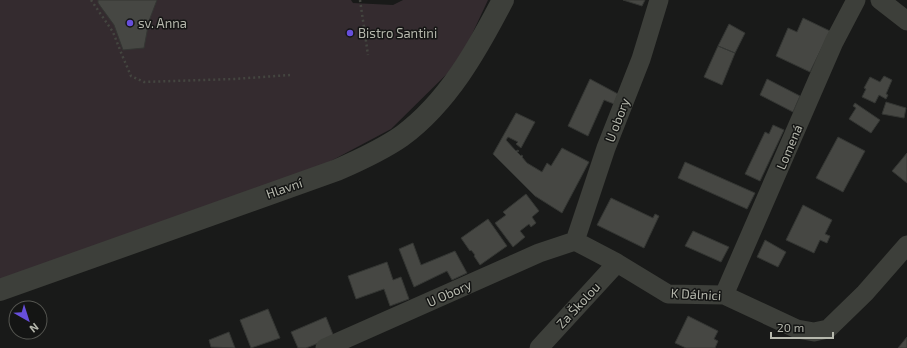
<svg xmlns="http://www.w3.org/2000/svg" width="907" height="348" viewBox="0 0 907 348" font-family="'Exo 2',sans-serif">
	<rect width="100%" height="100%" fill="#191a19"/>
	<path fill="#342b2f" d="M0 0H351L353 3 393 5 403 0H488L459 62 391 129 314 170 0 285Z"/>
	<path fill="#464743" stroke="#343633" d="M98 0H157L149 21 144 48 123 50 114 25 98 3Z
		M623 0H645L642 6Z
		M803 18 830 31 810 72 776 56 788 28 797 32Z
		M729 24 745 33 735 53 718 46Z
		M718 46 735 53 722 85 704 77Z
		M884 76 892 80 886 94 888 95 886 99 879 95 875 103 862 97 866 89 864 88 870 77 880 82Z
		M590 79 618 94 614 104 604 100 588 136 568 126Z
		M767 79 800 96 793 112 760 95Z
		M886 102 906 108 904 118 882 114Z
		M855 103 880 120 871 133 849 119 856 108 853 106Z
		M516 113 535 122 521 148 516 144 518 142 508 137 506 140 516 151 518 150 519 151 517 152 521 156V155L523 156 522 157 527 163 542 172 547 163 551 166 562 148 589 162 562 213 535 196 493 154Z
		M773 125 784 130 760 181 745 174 765 132 769 134Z
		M838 137 865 151 843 192 816 178Z
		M907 153V183L892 171Z
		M685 162 755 193 747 209 678 178Z
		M526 194 539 211 532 217 536 223 531 227 529 224 520 231 525 237 513 247 495 223 506 215 503 212Z
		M611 198 653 218 655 214 659 216 644 248 597 225Z
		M803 205 832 220 825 234 830 236 827 243 820 240 814 253 786 240Z
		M488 219 507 246 480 265 474 256 475 255 471 250 470 251 461 238Z
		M693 231 729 247 721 262 685 246Z
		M765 240 786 252 778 267 757 257Z
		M413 243 421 265 455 251 467 273 452 280 447 271 414 287 399 249Z
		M387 262 393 280 401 277 409 299 390 306 384 289 356 299 348 276Z
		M268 309 280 338 251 348 240 320Z
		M688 316 718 331 714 339 718 341 715 348H686L675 343Z
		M326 317 334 337 306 348H298L291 332Z
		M229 332 235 348 211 347 209 340Z
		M907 337V348H898Z"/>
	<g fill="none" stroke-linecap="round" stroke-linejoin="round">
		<path stroke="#444640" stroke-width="2.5" stroke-dasharray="2 3" stroke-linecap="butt" d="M91 0 113 32 122 55 131 76 144 82 234 79 290 75
			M360 0 368 55"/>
		<path stroke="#3d3f3a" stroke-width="19" d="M880 0 907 21
			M575 241 617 263 668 294 724 295 797 329 814 332 828 329 865 293 907 245
			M575 241 606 148 641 59 659 0
			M724 295 834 42 856 0
			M325 348 539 253 575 241
			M539 348 617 263"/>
		<path stroke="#3d3f3a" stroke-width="22" d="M0 290 337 170C360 160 382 150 402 136 448 102 477 50 503 0"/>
	</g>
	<g fill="#674fdc" stroke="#141514" stroke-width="1.5">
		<circle cx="130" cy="23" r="4"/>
		<circle cx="350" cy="33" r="4"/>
	</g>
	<g text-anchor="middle" stroke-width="3" stroke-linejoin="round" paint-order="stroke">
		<g font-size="13" fill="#b6b8ad" stroke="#141514" text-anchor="start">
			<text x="138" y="28">sv. Anna</text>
			<text x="358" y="38">Bistro Santini</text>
		</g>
		<g font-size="13" fill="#b6b8ad" stroke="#141514">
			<text transform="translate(617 120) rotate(-69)" y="5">U obory</text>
			<text transform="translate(789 147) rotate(-67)" y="5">Lomená</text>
			<text transform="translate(284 188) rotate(-19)" y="5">Hlavní</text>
			<text transform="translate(449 293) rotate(-24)" y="5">U Obory</text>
			<text transform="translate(696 294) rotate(3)" y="5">K Dálnici</text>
			<text transform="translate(578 305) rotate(-47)" y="5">Za Školou</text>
		</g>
	</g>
	<g transform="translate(28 320) rotate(141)"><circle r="19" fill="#141514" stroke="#555651"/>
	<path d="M0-3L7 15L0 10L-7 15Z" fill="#674fdc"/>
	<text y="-6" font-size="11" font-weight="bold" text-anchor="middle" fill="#b6b8ad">N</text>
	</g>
	<path d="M771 332v6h62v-6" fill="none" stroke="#b6b8ad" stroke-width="2"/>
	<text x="777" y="332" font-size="12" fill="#b6b8ad" stroke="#141514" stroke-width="3" paint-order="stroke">20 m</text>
</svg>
